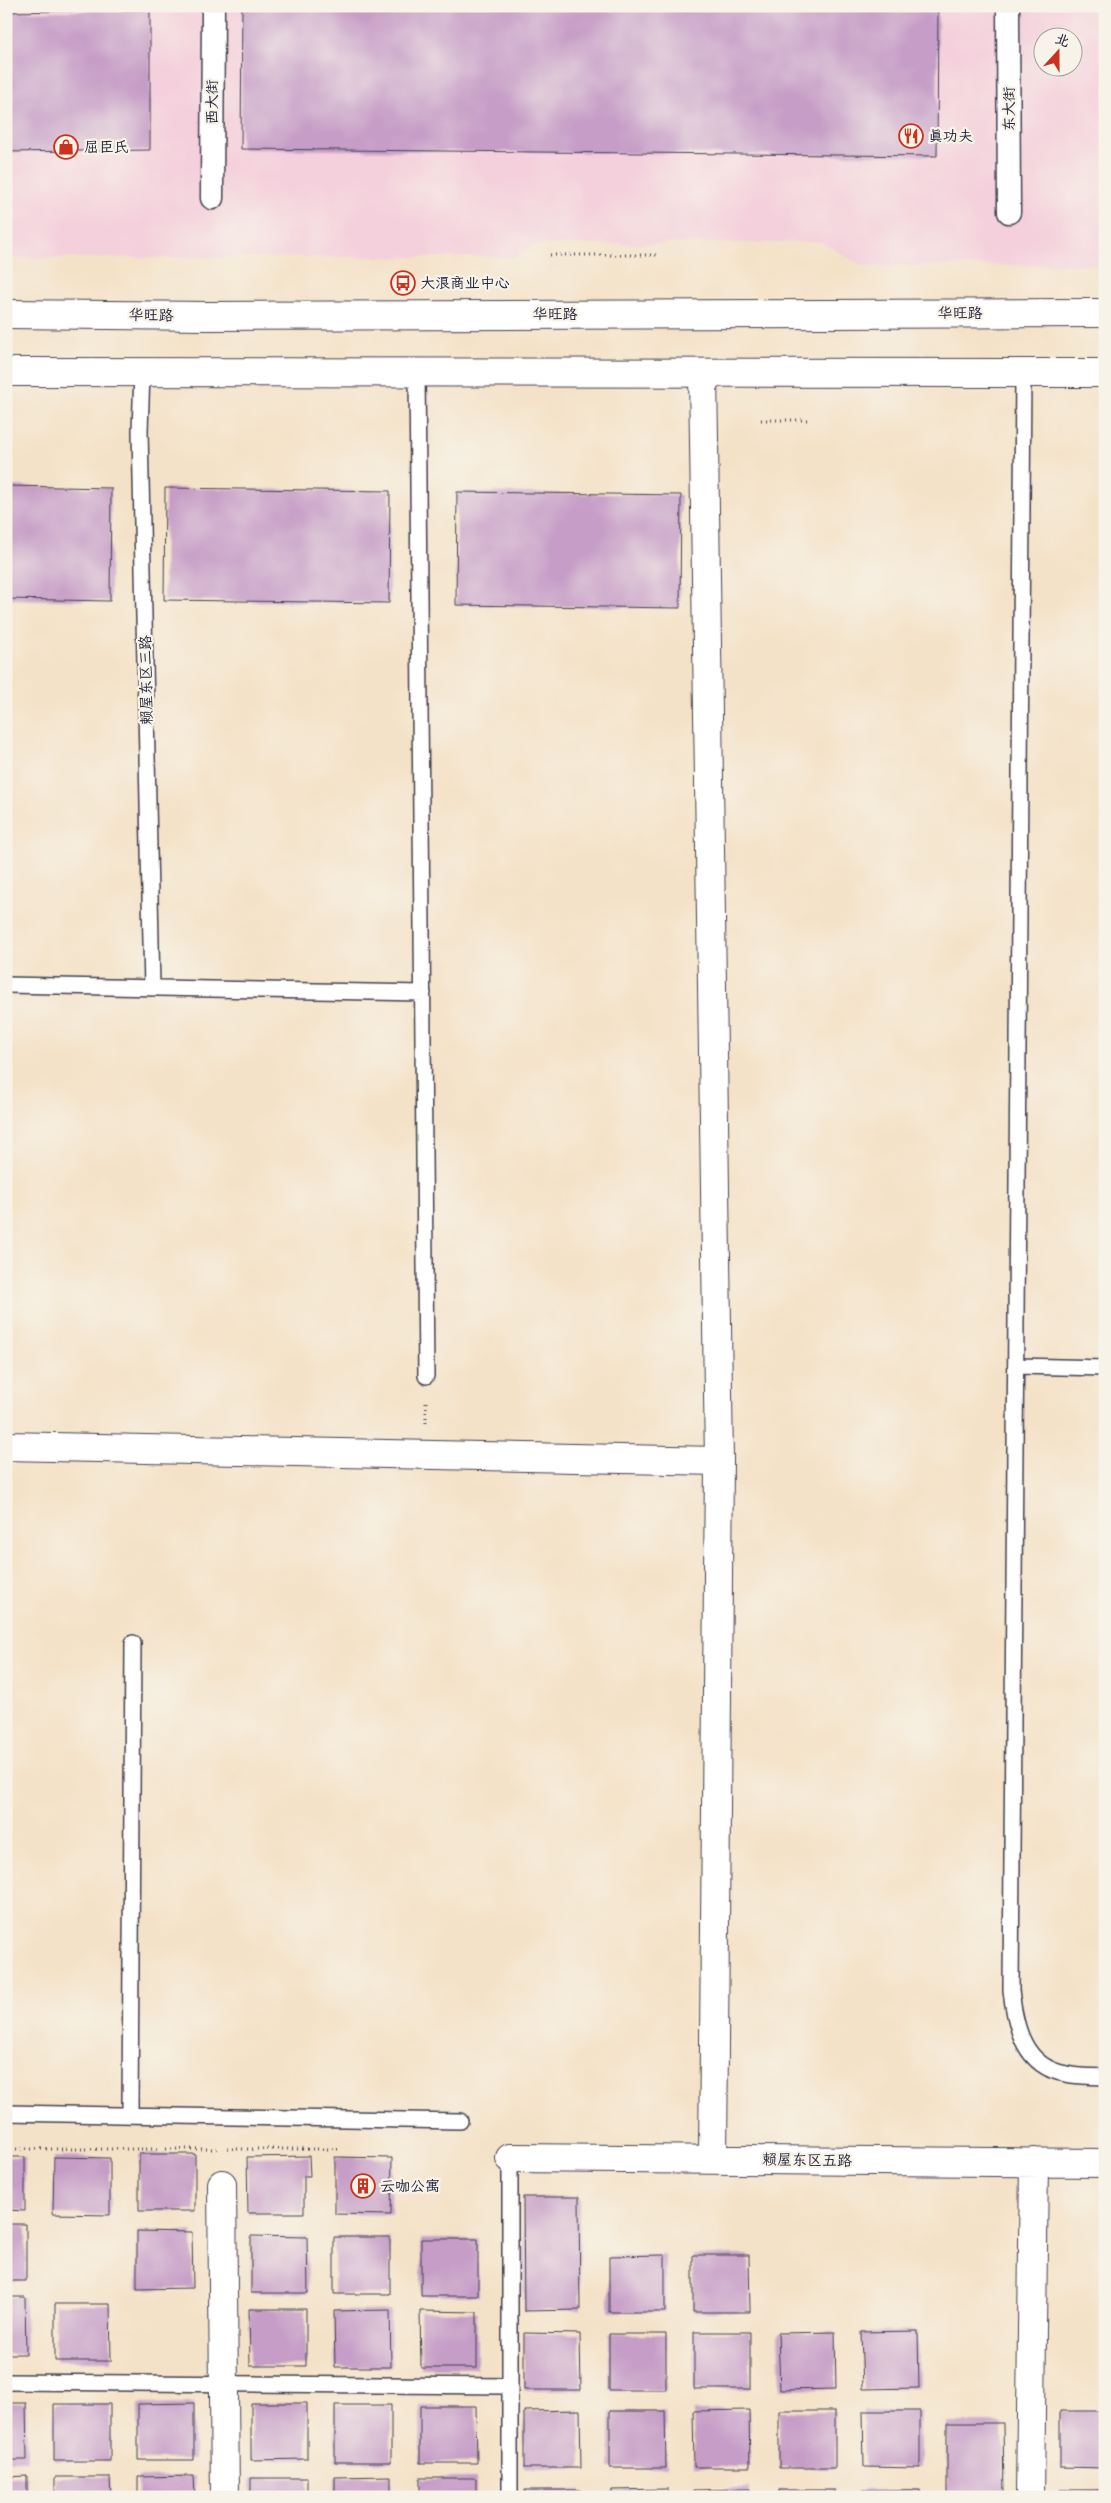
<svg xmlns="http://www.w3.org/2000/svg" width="1111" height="2503" viewBox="0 0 1111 2503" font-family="Mynerve,'LXGW WenKai TC',sans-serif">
	<rect width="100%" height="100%" fill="#f7f3e8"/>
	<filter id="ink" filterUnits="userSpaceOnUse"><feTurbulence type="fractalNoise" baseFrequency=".02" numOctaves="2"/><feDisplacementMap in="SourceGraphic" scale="10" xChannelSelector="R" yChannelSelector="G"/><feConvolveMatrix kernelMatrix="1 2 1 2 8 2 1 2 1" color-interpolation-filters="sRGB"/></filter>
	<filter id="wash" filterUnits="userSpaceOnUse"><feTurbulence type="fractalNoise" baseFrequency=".0096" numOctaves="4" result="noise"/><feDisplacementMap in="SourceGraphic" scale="20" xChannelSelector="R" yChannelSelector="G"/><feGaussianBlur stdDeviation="1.12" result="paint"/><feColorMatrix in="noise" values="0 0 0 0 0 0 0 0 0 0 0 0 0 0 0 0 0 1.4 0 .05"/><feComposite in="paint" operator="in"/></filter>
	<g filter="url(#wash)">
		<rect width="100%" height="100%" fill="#f4e2c8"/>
		<path fill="#f4cfdc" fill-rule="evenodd" d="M6 6H1105V265L863 266 821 242 536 245 516 257 6 258ZM1044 38H1074V68H1044Z"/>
		<g id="blocks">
			<path fill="#c69dc7" d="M242 6H938L937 156 241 149Z
				M150 10V150L6 152V12Z
				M6 486 111 488 110 601 6 599Z
				M165 488 390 491 389 603 164 600Z
				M457 492 681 495 680 608 456 605Z
				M139 2154H195V2211H139Z
				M309 2156 310 2176H304V2213H248L247 2157Z
				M6 2157H25V2211L6 2210Z
				M54 2157 110 2158V2215L53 2214Z
				M335 2157 392 2158 391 2215 335 2214Z
				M523 2197H579L580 2310 524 2311Z
				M6 2224H26V2281H6Z
				M137 2231 192 2232 193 2288 137 2289Z
				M251 2236 307 2237 308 2293H251Z
				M334 2237H390V2294H334Z
				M421 2239H478V2296H421Z
				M665 2255V2312H609V2256Z
				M693 2255H749L750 2312H693Z
				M6 2297H25L26 2354H6Z
				M55 2304H110L111 2361H55Z
				M249 2309H306V2366H250Z
				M390 2310 391 2367H335L334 2311Z
				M420 2311 477 2312V2368H421Z
				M918 2331 919 2388 863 2389 861 2332Z
				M694 2332H750V2389H694Z
				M835 2332 836 2389 780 2390 778 2333Z
				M524 2333 580 2334 581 2390H524Z
				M609 2334H666V2390H609Z
				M6 2403H26L27 2460H6Z
				M194 2403V2460H138V2404Z
				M251 2403H307V2459L251 2460Z
				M54 2404H110V2461H54Z
				M335 2405H391V2462H335Z
				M420 2406H476L477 2463H420Z
				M580 2410 581 2468H524V2411Z
				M749 2410 750 2467H694L693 2411Z
				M610 2411H665L666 2468H610Z
				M779 2411H835V2468H779Z
				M863 2411H920V2468L864 2467Z
				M1060 2411H1105V2468L1060 2467Z
				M947 2423H1003L1004 2497H947Z
				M27 2476V2497H6V2477Z
				M194 2476 195 2497H138V2477Z
				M391 2476V2497H335V2477Z
				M55 2477H110L111 2497H55Z
				M251 2478H307V2497H251Z
				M420 2478H476V2497H420Z
				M668 2489V2497H612V2490Z
				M750 2489V2497H694V2490Z
				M525 2490H581V2497H525Z
				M779 2490H835V2497H779Z
				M863 2490H920V2497H864Z
				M1060 2490H1105V2497H1060Z"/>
		</g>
	</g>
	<g filter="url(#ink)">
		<use href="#blocks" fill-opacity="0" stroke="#423f50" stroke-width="1"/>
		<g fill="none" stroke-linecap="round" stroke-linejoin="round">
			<g stroke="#423f50" stroke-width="18">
				<path id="service" d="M417 372 426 1376
					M142 373 140 431 152 988
					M1023 373 1011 1990C1015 2027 1024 2067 1066 2074 1078 2077 1092 2076 1105 2077
					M6 985 423 993
					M1016 1366 1105 1368
					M6 2113 460 2121
					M130 2114 133 1643
					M510 2158V2497
					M6 2382 510 2386"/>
			</g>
			<g stroke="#423f50" stroke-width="25">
				<path id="pedestrian" d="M1008 6 1009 212
					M212 198 213 6"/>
			</g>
			<g stroke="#423f50" stroke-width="30">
				<path id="minor" d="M703 373 719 1461 713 2159
					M6 1446 719 1461
					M510 2158 1105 2163
					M222 2184 225 2497
					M1030 2497 1034 2162"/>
			</g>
			<g stroke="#423f50" stroke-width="30">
				<path id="secondary" d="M6 314 208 316 1105 313
					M6 372 1105 373"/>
			</g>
			<path stroke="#423f50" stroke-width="3" stroke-dasharray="1 4" stroke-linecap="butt" d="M550 255H660
				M761 420H811
				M426 1423V1402
				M6 2149H218
				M227 2149H338"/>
			<use href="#service" stroke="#fff" stroke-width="15"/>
			<use href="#pedestrian" stroke="#fff" stroke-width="22"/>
			<use href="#minor" stroke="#fff" stroke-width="28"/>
			<use href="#secondary" stroke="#fff" stroke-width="28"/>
		</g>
	</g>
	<defs>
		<g id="restaurant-ring" transform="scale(1.25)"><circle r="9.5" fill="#f7f3e8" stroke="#c8321e" stroke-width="1.5"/><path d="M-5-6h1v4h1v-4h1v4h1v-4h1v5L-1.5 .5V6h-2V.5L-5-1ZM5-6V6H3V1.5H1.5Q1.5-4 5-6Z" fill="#c8321e"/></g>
		<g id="shop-ring" transform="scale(1.25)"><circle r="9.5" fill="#f7f3e8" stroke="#c8321e" stroke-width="1.5"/><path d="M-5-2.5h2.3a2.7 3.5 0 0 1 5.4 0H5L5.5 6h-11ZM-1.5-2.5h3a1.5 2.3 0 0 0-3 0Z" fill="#c8321e"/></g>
		<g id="bus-ring" transform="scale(1.25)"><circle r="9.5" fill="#f7f3e8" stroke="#c8321e" stroke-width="1.5"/><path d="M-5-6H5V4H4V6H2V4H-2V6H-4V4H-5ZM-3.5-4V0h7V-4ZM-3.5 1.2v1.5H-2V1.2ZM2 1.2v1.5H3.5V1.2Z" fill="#c8321e"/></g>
		<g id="building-ring" transform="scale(1.25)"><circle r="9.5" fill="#f7f3e8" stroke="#c8321e" stroke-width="1.5"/><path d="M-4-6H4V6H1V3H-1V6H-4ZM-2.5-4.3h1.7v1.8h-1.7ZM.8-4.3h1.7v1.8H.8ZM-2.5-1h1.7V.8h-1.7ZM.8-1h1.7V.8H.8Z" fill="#c8321e"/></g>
	</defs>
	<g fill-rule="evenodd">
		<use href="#restaurant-ring" x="911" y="136"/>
		<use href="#shop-ring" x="66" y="147"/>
		<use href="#bus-ring" x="403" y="283"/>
		<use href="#building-ring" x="363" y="2186"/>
	</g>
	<g text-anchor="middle" stroke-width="4.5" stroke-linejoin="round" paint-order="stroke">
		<g font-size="15" fill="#22223b" stroke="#f7f3e8">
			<text transform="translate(212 102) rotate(-90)" y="5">西大街</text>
			<text transform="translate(1009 109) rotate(-90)" y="5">东大街</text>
			<text x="960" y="318">华旺路</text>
			<text x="555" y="319">华旺路</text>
			<text transform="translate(151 315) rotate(1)" y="5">华旺路</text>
			<text transform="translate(146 680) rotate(-91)" y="5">赖屋东区三路</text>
			<text transform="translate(807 2160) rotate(1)" y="5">赖屋东区五路</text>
		</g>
		<g font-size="15" fill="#22223b" stroke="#f7f3e8" text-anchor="start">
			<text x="928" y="141">真功夫</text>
			<text x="84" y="152">屈臣氏</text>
			<text x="420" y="288">大浪商业中心</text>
			<text x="380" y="2191">云咖公寓</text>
		</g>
	</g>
	<rect width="1111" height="2503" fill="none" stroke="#f7f3e8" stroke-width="25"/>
	<g transform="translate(1058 52) rotate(21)"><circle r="24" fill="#f7f3e8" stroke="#a29fa3"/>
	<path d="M0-4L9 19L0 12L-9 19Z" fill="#c8321e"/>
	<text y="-8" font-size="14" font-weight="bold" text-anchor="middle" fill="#22223b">北</text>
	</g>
</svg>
